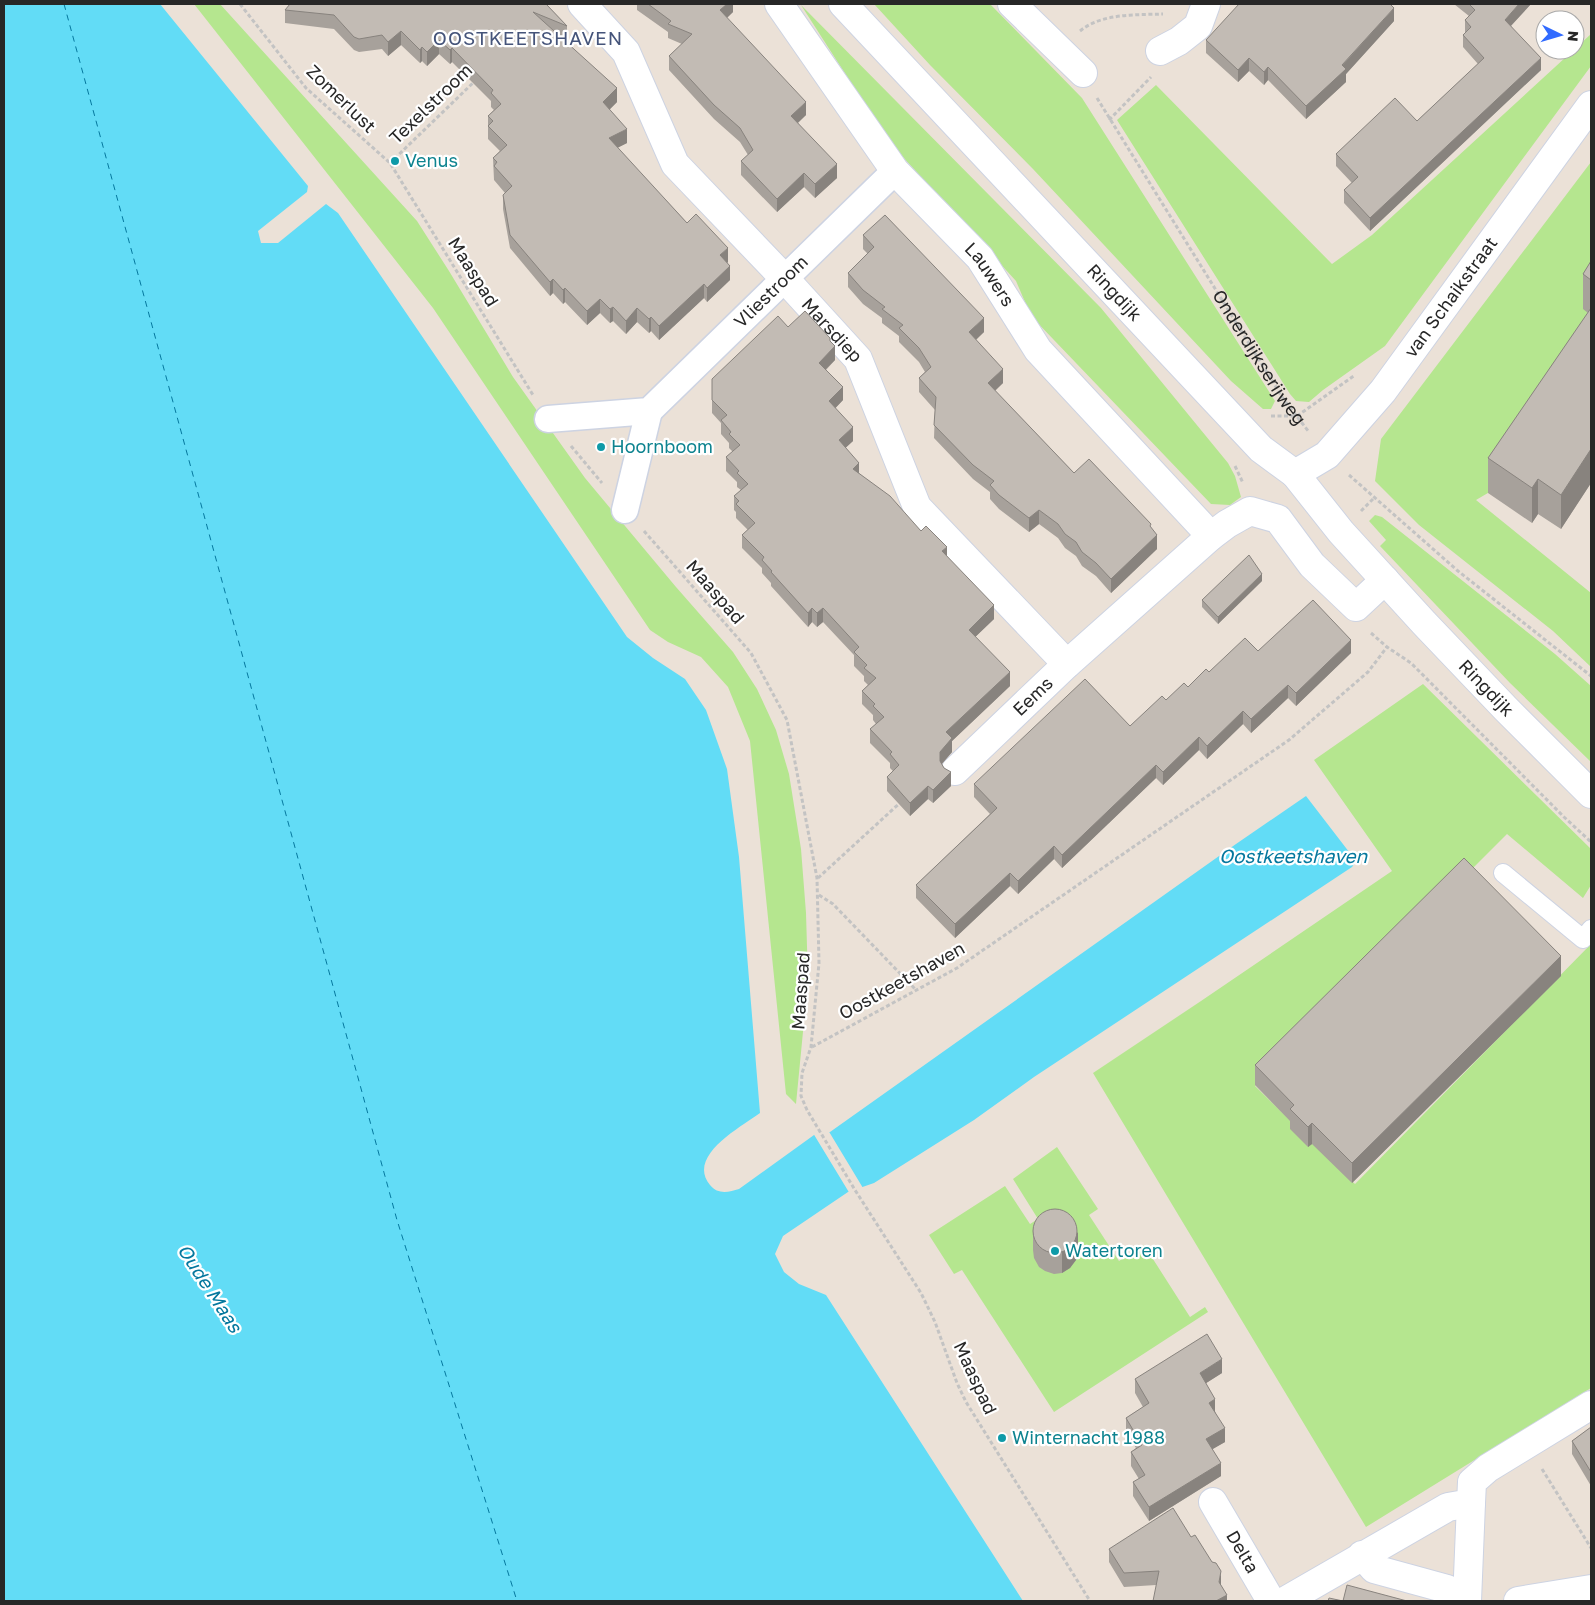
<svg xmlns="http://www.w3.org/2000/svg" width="1595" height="1605" viewBox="0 0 1595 1605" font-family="'Golos Text',sans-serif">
	<rect width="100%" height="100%" fill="#ebe1d7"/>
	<path fill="#b5e68f" d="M194 4H220L417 221 449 271 513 377 585 478 676 587 733 652 757 689 776 730 789 774 801 849 806 913 808 980 796 1104 786 1094 750 741 728 687 701 657 668 642 650 630 433 308Z
		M874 4H990L1082 98 1275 401 1271 409H1263L1231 381 1033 169 930 65Z
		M801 5 1101 308 1228 463 1235 476 1241 497 1230 505 1211 504 1031 316 1016 281 901 155 880 128Z
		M1591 34V66L1385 346 1323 390 1309 402 1296 401 1290 394 1117 120 1156 85 1332 264 1372 235Z
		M1591 162V307L1586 315 1591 318 1493 490 1476 500 1591 593V667L1553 631 1419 525 1375 481 1381 439Z
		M1375 515 1382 517 1555 654 1591 686V762L1510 683 1380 546 1386 540 1369 521Z
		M1423 684 1591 849V885L1583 898 1507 834 1255 1086 1355 1184 1591 944V1388L1366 1527 1093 1073 1201 1001 1392 871 1314 760Z
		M1057 1147 1098 1209 1089 1215 1119 1261 1144 1245 1190 1317 1205 1307 1208 1312 1054 1412 962 1270 954 1274 929 1235 1005 1186 1030 1224 1038 1219 1013 1179Z"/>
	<path fill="#62dcf6" d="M4 4H160L308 186 307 192 258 231 261 243H278L326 204 338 213 627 637 653 658 685 679 706 710 727 769 739 857 760 1113C741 1127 686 1156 710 1185 718 1195 729 1192 739 1189L814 1135 830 1132 1236 844 1306 796 1356 861 1352 867 1034 1077 974 1120 874 1183 848 1192 783 1236 775 1254 784 1272 799 1284 826 1295 1023 1601H4Z"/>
	<path fill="#ebe1d7" d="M828 1130 863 1188 865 1190 850 1194 813 1133Z"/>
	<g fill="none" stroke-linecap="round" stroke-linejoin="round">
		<path stroke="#05789e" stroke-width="1" stroke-dasharray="6 5" stroke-linecap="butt" d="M64 4 397 1220 517 1601"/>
		<g stroke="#cdd3e2" stroke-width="20">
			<path id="service" d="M1503 873 1583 939 1591 929"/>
		</g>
		<g stroke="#cdd3e2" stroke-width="29">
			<g id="pedestrian">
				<path id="s2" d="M548 419 649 411 895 171"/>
				<path d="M625 510 649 411"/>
			</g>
		</g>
		<g stroke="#cdd3e2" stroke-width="30">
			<g id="minor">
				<path id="s3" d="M582 4 626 52 675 164 785 279 858 359 917 507 1067 664"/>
				<path id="s4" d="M779 4 895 171 980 258 1038 350 1211 536"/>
				<path d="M1012 4 1083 73"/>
				<path d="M1160 51 1179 41 1198 26 1206 4"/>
				<path id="s5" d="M955 771 1067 664 1211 536 1227 524 1250 511 1278 519 1312 565 1356 607 1385 580"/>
				<path id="s6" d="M1213 1502 1271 1601"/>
				<path d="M1362 1555 1374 1569 1447 1589"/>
				<path d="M1285 1601 1448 1507 1471 1503 1472 1482 1488 1468 1591 1405"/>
				<path d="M1467 1601 1471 1503"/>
				<path d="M1518 1601 1591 1589"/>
			</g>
		</g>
		<g stroke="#cdd3e2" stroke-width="30">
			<g id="secondary">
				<path id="s7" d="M843 4 1261 449 1295 474 1341 532 1424 623 1506 709 1591 794"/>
				<path id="s8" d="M1295 474 1327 455 1383 391 1591 105"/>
			</g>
		</g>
		<g stroke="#c3c3c3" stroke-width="3" stroke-dasharray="4 2.5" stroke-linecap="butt">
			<path d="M240 4 306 88 390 163 533 395"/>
			<path d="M1080 31C1102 13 1136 15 1163 14"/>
			<path id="s1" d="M1097 98 1284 400 1309 432"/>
			<path d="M1109 120 1151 77"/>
			<path d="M390 163 476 80"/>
			<path d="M1271 416H1297L1355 375"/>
			<path d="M571 446 602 483"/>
			<path d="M1235 466 1243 483"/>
			<path d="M1349 475 1458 571 1591 676"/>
			<path d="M1361 511 1374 498"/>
			<path d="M644 531 751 653 787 720 817 878 819 963 811 1047 802 1073 801 1096 807 1110 855 1190 921 1293 935 1322 957 1383 966 1402 1090 1601"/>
			<path d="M1371 633 1387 647 1411 663 1564 817 1591 842"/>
			<path d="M818 878 902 801"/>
			<path d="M819 895 833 904 916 990"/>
			<path d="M812 1047 957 968 1289 740 1368 672 1387 647"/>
			<path d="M1542 1469 1591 1548"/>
		</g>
		<use href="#service" stroke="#fff" stroke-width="18"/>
		<use href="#pedestrian" stroke="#fff" stroke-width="26"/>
		<use href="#minor" stroke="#fff" stroke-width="28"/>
		<use href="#secondary" stroke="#fff" stroke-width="28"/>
	</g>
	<path fill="#a7a19b" d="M546 4 567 26V40L560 37 617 102 609 110 627 143 617 148 687 223 728 262 727 263 730 280 707 302 704 298 659 340 651 331 649 333 637 322 626 334 613 321 610 323 600 313 587 325 565 302 563 304 553 293 550 296 510 248 503 209V195L505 193 494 180 493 158 500 151 488 139V116L494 110 491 107V101L452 62 450 64 439 54 427 66 422 61 420 63 401 45 388 56 382 49 359 52 354 50 334 29 285 23V10Z
		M637 4H733V12L727 18 806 115 798 123 837 178 815 198 804 187 777 212 741 175V161L748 155 740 142 714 119 669 70V56L682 44 668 38V32L637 10Z
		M1454 4H1531L1511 26 1541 70 1370 231 1344 203V190L1352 183 1336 166V154L1417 121 1478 64 1463 47V35L1465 33V20L1469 16Z
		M1394 21 1346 74V82L1306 119 1268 80 1264 85 1249 71 1238 82 1206 53V40Z
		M863 235 984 332 976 340 1003 383 995 391 1074 473 1151 528 1157 549 1111 593 1096 576 1082 566 1076 556 1065 548 1058 538 1039 524 1029 532 999 509 990 499V492L973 479 934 438 935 410 919 392V378L925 372 919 362 899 342V336L882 323V318L863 304 848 287V273L868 254 863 249Z
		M1591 261V483L1561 529 1538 514 1532 523 1488 493V458L1588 313 1583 309V274Z
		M788 327 830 341 835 360 826 370 843 400 835 408 853 441 845 448 859 473 921 531 947 556 994 619 975 637 1010 686 952 741V752L942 764 951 786 933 803 928 799 910 816 887 791V777L893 771 890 768V763L870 743V729L876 724 873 720V715L862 704V691L868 685 864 681V676L854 666V655L823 622 817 627 812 622 808 627 771 586V583L762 573V568L742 548V535L748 530 736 518V512L734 510V496L741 490 737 487V482L726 471V457L733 452 729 448V443L721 434V423L712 413V379Z
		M1262 581 1218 624 1202 607V600Z
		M1258 651 1351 653 1296 706 1288 698 1251 733 1243 724 1207 759 1199 750 1163 785 1156 778 1062 868 1054 859 1018 894 1010 886 955 938 916 898V885L990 814 974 797V784L1130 726 1166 700 1188 687 1209 672Z
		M1561 976 1352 1183 1312 1144 1308 1147 1290 1129V1121L1255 1085V1065Z
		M1033 1230 1078 1252 1076 1260 1070 1268 1062 1273 1054 1274 1045 1271 1039 1267 1034 1258 1033 1250Z
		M1222 1373 1206 1383 1225 1442 1212 1449 1221 1476 1149 1521 1133 1496V1482L1139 1479 1131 1466V1452L1136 1448 1126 1432V1418L1143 1407 1135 1393V1379Z
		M1591 1427V1486L1572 1454V1441Z
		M1109 1549 1221 1586 1227 1601 1156 1585 1124 1587 1109 1562Z"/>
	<path fill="#88837e" d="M727 4H733V12L720 24V10Z
		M1519 4H1531L1505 32V20Z
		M1394 8V21L1346 74V82L1306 119V106Z
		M401 31V45L388 56V42Z
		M439 40V54L427 66V52Z
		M422 47V61L420 63V50Z
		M452 48V62L450 64V50Z
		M1249 58V71L1238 82V70Z
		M1541 58V70L1370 231V218Z
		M1268 67V80L1264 85V72Z
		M617 88V102L603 116V102Z
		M806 102V115L791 129V116Z
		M627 129V143L609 152V138Z
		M837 164V178L815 198V184Z
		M804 173V187L777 212V199Z
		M728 248V262L720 269V255Z
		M730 266V280L707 302V288Z
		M553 279V293L550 296V282Z
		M704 284V298L659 340V326Z
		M565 288V302L563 304V290Z
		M600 299V313L587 325V311Z
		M613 307V321L610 323V309Z
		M637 308V322L626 334V321Z
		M651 317V331L649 333V319Z
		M984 318V332L969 346V332Z
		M835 346V360L819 376V363Z
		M1003 369V383L988 397V383Z
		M843 387V400L829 415V401Z
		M853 427V441L839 454V440Z
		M1591 449V483L1561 529V495Z
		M859 463V476L853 469Z
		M1538 479V514L1532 523V488Z
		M1039 510V524L1029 532V518Z
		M1157 535V549L1111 593V579Z
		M947 547V561L942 551Z
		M1262 574V581L1218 624V617Z
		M994 605V619L969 643V630Z
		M812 608V622L808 627V613Z
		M823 608V622L817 627V613Z
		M1351 640V653L1296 706V693Z
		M1010 672V686L952 741V752L940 766V774V752L946 732Z
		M1288 685V698L1251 733V719Z
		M1243 711V724L1207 759V746Z
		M1199 737V750L1163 785V772Z
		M1156 765V778L1062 868V855Z
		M951 772V786L933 803V790Z
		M928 786V799L910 816V803Z
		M1054 846V859L1018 894V881Z
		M1010 873V886L955 938V924Z
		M1561 956V976L1352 1183V1163Z
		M1312 1123V1144L1308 1147V1127Z
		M1078 1232V1252L1076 1260 1070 1268 1062 1273V1252Z
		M1222 1359V1373L1200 1387V1373Z
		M1215 1399V1413L1209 1403Z
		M1225 1428V1442L1206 1453V1439Z
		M1221 1463V1476L1149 1521V1507Z
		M1221 1571V1585L1219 1596V1582Z
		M1227 1595V1601H1216Z"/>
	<path fill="#c2bbb4" stroke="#88837e" d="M290 4H546L567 26 533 12 617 88 603 102 627 129 609 138 687 223 696 214 728 248 720 255 730 266 707 288 704 284 659 326 651 317 649 319 637 308 626 321 613 307 610 309 600 299 587 311 565 288 563 290 553 279 550 282 510 235 503 195 512 186 494 166 497 162 493 158 507 145 488 126 493 121 488 116 501 104 491 93 493 90 452 48 450 50 439 40 427 52 422 47 420 50 401 31 388 42 382 35 359 39 354 37 334 15 285 10Z
		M648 4H727L720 10 806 102 791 116 837 164 815 184 804 173 777 199 741 161 753 150 740 128 714 105 669 56 692 34 668 24 671 21Z
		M1239 4H1390L1394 8 1342 65 1346 69 1306 106 1268 67 1264 72 1249 58 1238 70 1206 40Z
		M1469 4H1519L1505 20 1541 58 1370 218 1344 190 1358 177 1336 154 1395 98 1417 121 1484 58 1463 35 1471 27 1465 20 1475 10Z
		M885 215 984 318 969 332 1003 369 988 383 1074 473 1089 459 1151 524 1150 526 1157 535 1111 579 1096 563 1082 552 1076 542 1065 534 1058 524 1039 510 1029 518 999 495 990 485 994 481 973 465 934 425 936 397 919 378 931 367 919 348 899 328 903 325 882 309 885 307 863 290 848 273 874 247 863 235Z
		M1591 261V280L1583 274Z
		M1591 308V449L1561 495 1538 479 1532 488 1488 458Z
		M805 311 830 338V341L835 346 819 363 843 387 829 401 853 427 839 440 859 463 853 469 890 496 921 531 926 526 947 547 942 551 994 605 969 630 1010 672 946 732 952 738 940 752V761L944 768 951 772 933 790 928 786 910 803 887 777 899 765 890 754 892 752 870 729 884 717 873 706 875 704 862 691 876 678 864 668 867 665 854 652 859 647 823 608 817 613 812 608 808 613 771 572 772 571 762 560 764 557 742 535 755 523 736 504 739 501 734 496 748 484 737 473 739 471 726 457 740 445 729 434 731 432 721 420 727 415 712 400V379L778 316 788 327Z
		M1249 555 1262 574 1218 617 1202 600Z
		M1313 600 1351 640 1296 693 1288 685 1251 719 1243 711 1207 746 1199 737 1163 772 1156 765 1062 855 1054 846 1018 881 1010 873 955 924 916 885 997 808 974 784 1085 679 1130 726 1162 696 1166 700 1184 683 1188 687 1206 669 1209 672 1245 638 1258 651Z
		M1464 858 1561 956 1352 1163 1312 1123 1308 1127 1290 1109 1294 1105 1255 1065Z
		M1033 1231a22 22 0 1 1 44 0a22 22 0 1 1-44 0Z
		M1207 1334 1222 1359 1200 1373 1215 1399 1209 1403 1225 1428 1206 1439 1221 1463 1149 1507 1133 1482 1145 1475 1131 1452 1142 1445 1126 1418 1149 1403 1135 1379Z
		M1591 1427V1472L1572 1441Z
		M1173 1508 1191 1537 1195 1535 1212 1562 1216 1563 1221 1571 1219 1582 1227 1595 1216 1601H1153L1159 1571 1124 1573 1109 1549Z
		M1347 1585 1407 1601H1328L1329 1598 1343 1601Z"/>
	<g fill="#0f9aa8" stroke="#fff" stroke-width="2">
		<circle cx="395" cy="161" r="5"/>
		<circle cx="601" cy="447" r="5"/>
		<circle cx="1055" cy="1251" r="5"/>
		<circle cx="1002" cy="1438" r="5"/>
	</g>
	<g text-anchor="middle" stroke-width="4.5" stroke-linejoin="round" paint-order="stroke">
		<g font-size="18" fill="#272727" stroke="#fff">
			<text transform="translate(341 99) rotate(44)" y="6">Zomerlust</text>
			<text transform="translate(431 104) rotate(-44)" y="6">Texelstroom</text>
			<text transform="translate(473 272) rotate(58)" y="6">Maaspad</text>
			<text dy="6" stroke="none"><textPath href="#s4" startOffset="344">Lauwers</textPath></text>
			<text dy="6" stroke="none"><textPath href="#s2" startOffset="272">Vliestroom</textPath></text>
			<text dy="6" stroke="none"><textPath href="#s7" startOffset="396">Ringdijk</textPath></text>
			<text dy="6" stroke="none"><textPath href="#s8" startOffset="238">van Schaikstraat</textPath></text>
			<text dy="6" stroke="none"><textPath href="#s3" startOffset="416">Marsdiep</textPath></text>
			<text dy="6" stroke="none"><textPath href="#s1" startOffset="306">Onderdijkserijweg</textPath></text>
			<text transform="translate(715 592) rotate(49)" y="6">Maaspad</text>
			<text dy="6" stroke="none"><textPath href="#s7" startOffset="940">Ringdijk</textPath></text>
			<text dy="6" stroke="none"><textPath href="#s5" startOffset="108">Eems</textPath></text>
			<text transform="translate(902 981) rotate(-29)" y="6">Oostkeetshaven</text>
			<text transform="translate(801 991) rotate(-86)" y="6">Maaspad</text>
			<text transform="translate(975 1378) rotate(65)" y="6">Maaspad</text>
			<text dy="6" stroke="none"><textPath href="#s6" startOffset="58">Delta</textPath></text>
		</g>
		<g font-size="18" fill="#0d838f" stroke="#fff" text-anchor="start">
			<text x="405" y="167">Venus</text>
			<text x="611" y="453">Hoornboom</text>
			<text x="1065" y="1257">Watertoren</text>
			<text x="1012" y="1444">Winternacht 1988</text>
		</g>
		<g font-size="19" letter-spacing="1" fill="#45547a" stroke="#fff">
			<text x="528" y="45">OOSTKEETSHAVEN</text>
		</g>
		<g font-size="19" font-style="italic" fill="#05789e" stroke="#fff">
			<text x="1293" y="863">Oostkeetshaven</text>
			<text transform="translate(210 1288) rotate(57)" y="7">Oude Maas</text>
		</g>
	</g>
	<rect width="1595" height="1605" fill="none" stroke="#272727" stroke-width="10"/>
	<g transform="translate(1560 35) rotate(95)"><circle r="24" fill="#ffffff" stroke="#a9a9a9"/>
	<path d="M0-4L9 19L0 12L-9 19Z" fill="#316bff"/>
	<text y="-8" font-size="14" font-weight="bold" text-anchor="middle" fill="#272727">N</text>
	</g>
</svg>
